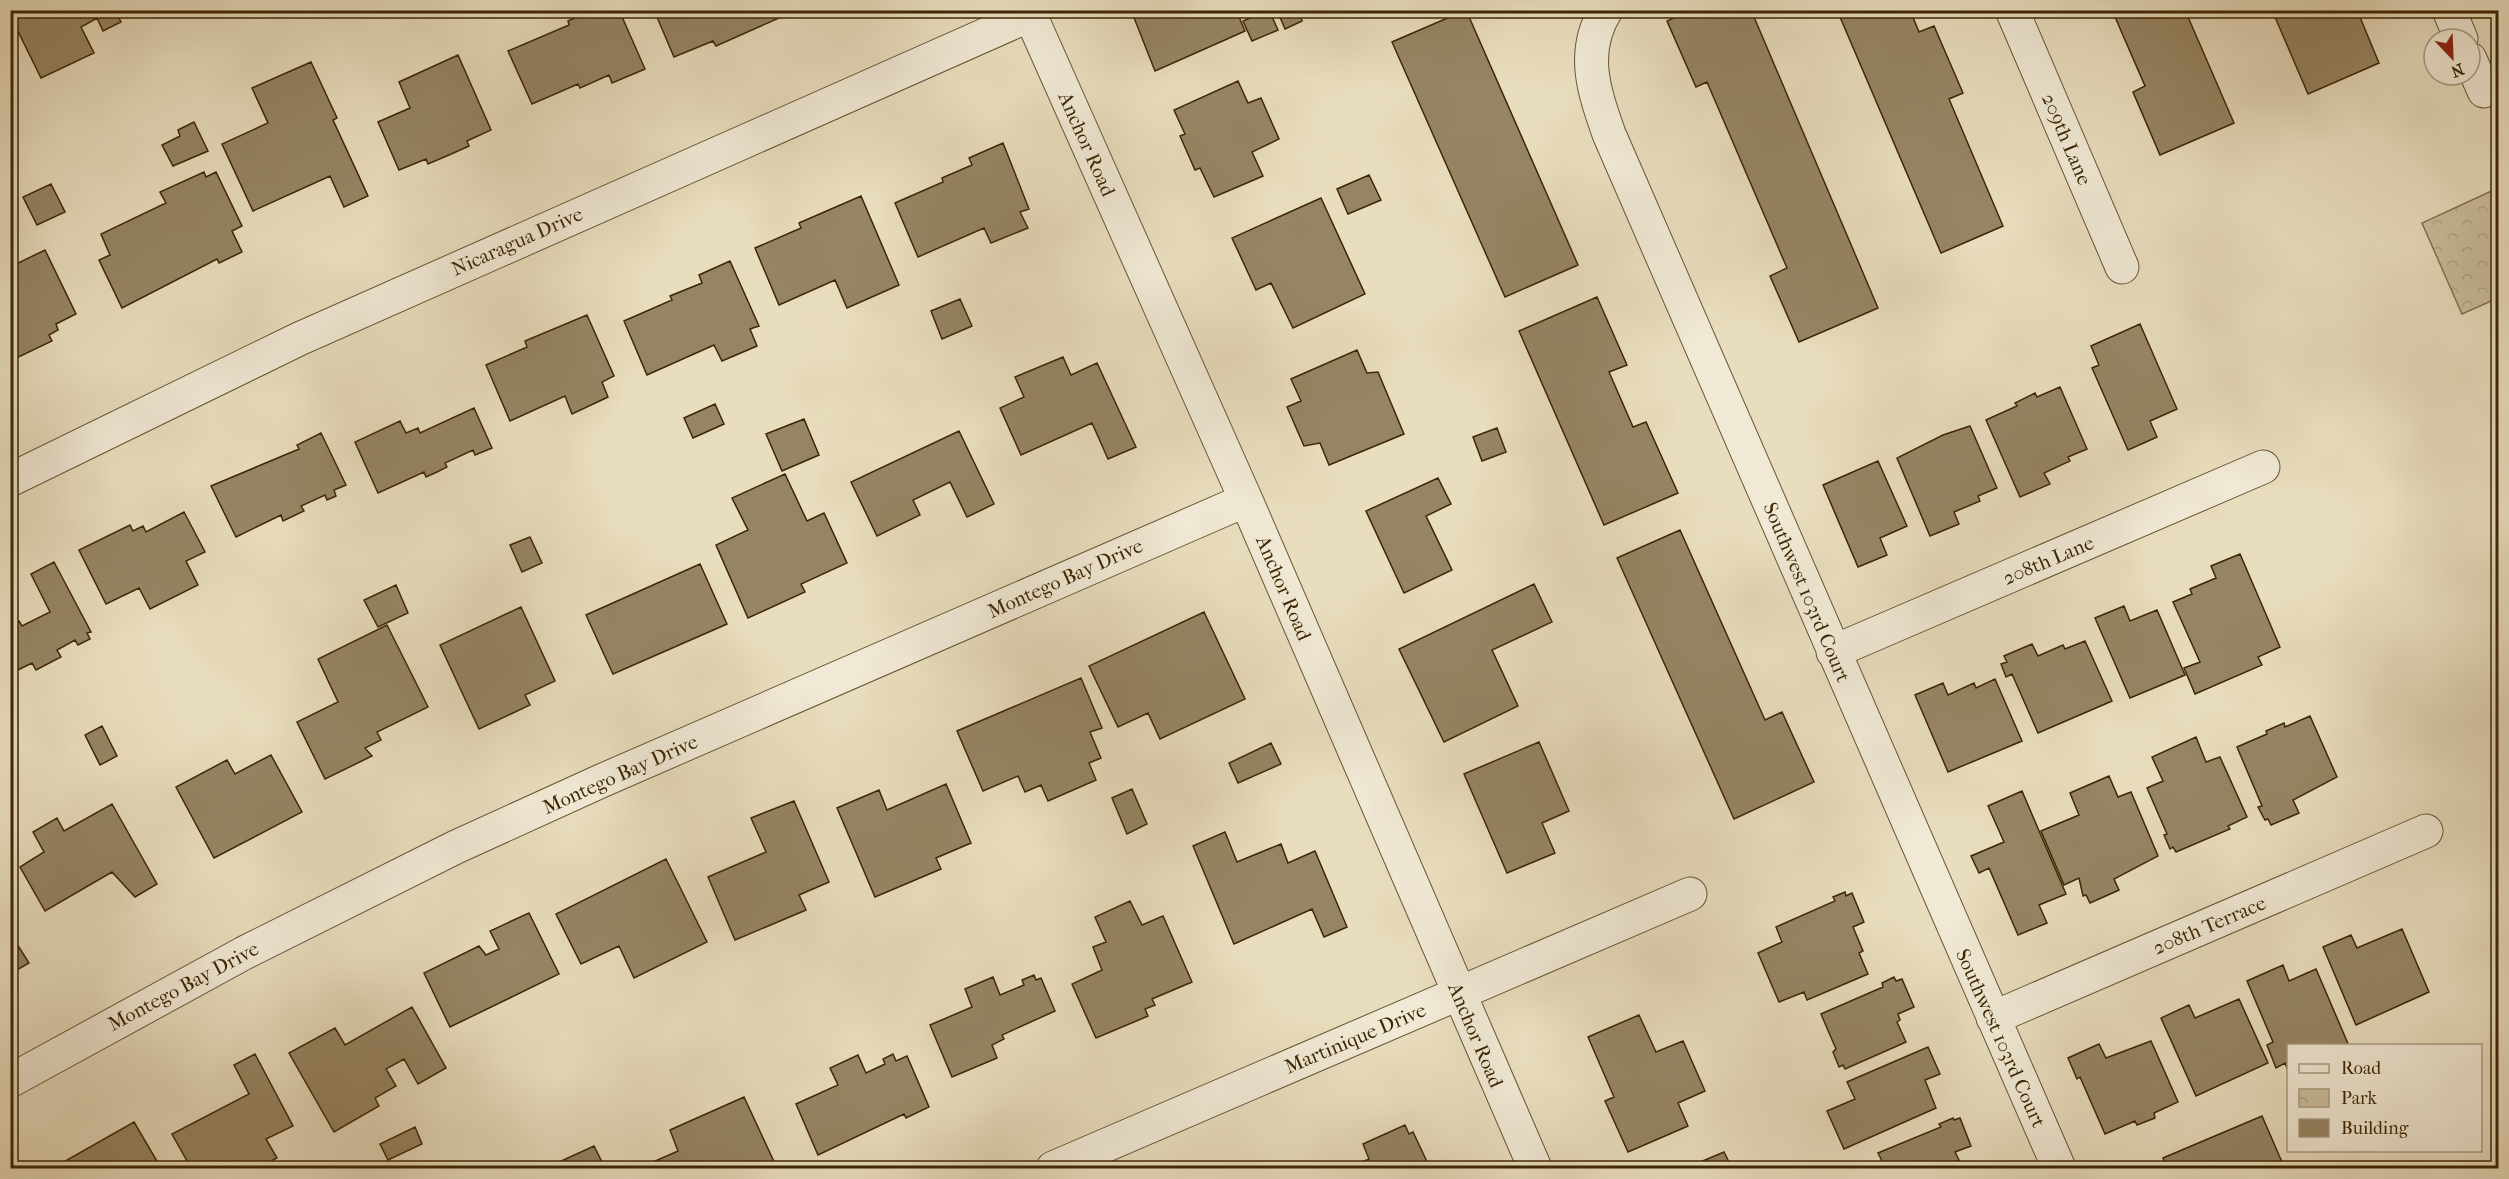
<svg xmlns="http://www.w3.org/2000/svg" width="2509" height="1179" viewBox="0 0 2509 1179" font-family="'IM FELL French Canon',serif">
	<defs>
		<pattern id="park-crowns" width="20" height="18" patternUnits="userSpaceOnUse" patternTransform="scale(1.5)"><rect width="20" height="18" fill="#cbbe9e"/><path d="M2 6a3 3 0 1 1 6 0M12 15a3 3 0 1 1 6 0" fill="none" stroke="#afa386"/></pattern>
	</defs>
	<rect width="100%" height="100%" fill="#e8ddbe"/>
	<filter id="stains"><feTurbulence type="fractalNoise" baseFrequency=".00333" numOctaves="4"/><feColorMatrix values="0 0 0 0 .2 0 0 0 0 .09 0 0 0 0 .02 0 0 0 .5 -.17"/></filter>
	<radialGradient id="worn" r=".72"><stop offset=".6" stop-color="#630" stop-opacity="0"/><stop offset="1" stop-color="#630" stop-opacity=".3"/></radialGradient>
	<path fill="url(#park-crowns)" stroke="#847250" stroke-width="1.5" d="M2498 188V298L2462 314 2422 223Z"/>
	<path fill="#968564" stroke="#3d2603" stroke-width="1.5" d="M10 10H115L121 22 103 31 97 18 81 27 94 53 41 78 10 15Z
		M592 10H619L645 69 612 83 609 75 580 88 578 84 532 104 508 51 569 25 568 21Z
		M654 10H778L781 17 716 46 713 41 674 57Z
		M1131 10H1236L1245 31 1155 71Z
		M1267 10H1269L1278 30 1252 41 1243 21Z
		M1277 10H1300L1302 21 1285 29Z
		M1466 10 1578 265 1505 297 1392 42Z
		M1690 10H1751L1878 308 1799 342 1770 276 1787 268 1707 82 1696 87 1667 21Z
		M1837 10H1910L1919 32 1934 26 1963 93 1949 99 2003 226 1941 253Z
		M2112 10H2185L2234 123 2160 155 2133 92 2145 86Z
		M2272 10H2357L2379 63 2308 94Z
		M458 55 491 130 467 141 469 146 449 155 428 164 426 159 399 170 378 122 410 108 399 82Z
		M311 62 337 118 333 120 368 196 344 207 330 176 253 211 222 144 268 123 252 88Z
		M1238 81 1248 103 1261 98 1279 139 1252 152 1263 176 1214 197 1200 168 1195 170 1180 136 1185 134 1174 110Z
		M194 122 208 151 173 166 162 145 180 136 178 130Z
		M1003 143 1029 209 1020 212 1028 228 991 243 984 228 918 257 895 203 943 182 942 178 972 165 969 158Z
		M204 172 206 177 216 172 242 226 232 231 242 252 219 263 217 259 122 308 99 260 110 255 101 234 166 203 160 192Z
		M1369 175 1381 200 1348 214 1337 189Z
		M51 184 65 212 37 225 23 197Z
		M861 196 899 285 847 308 835 280 779 305 755 248 801 228 799 223Z
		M1321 198 1365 294 1293 328 1271 283 1256 290 1232 238Z
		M45 250 76 314 56 324 58 330 49 335 52 341 10 361V267Z
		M730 261 759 326 750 329 757 346 722 361 714 345 647 375 624 321 672 300 670 296 702 283 699 275Z
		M1597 297 1627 365 1609 372 1633 427 1646 422 1678 493 1604 525 1519 331Z
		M960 299 972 326 942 339 931 311Z
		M587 315 614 376 602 382 608 397 572 414 565 396 510 421 486 365 527 347 525 341Z
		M2140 324 2177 409 2150 421 2157 437 2128 450 2092 368 2099 365 2091 346Z
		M1357 350 1367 373 1378 372 1404 434 1329 465 1320 443 1304 446 1287 407 1301 401 1291 379Z
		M1063 357 1071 375 1097 363 1136 447 1108 459 1092 423 1021 455 1000 408 1024 397 1015 377Z
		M2060 387 2087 449 2068 457 2070 461 2044 473 2050 484 2020 497 1986 420 2017 406 2015 403 2035 393 2037 397Z
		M715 404 724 424 693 438 684 418Z
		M474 408 492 448 475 455 473 450 445 463 447 467 437 472 426 477 424 472 378 493 355 442 400 421 406 433 418 428 420 433Z
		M804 419 819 455 782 471 766 434Z
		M1970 426 1997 488 1978 496 1980 501 1954 512 1959 524 1930 536 1897 458 1943 435Z
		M1497 428 1506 452 1482 461 1473 437Z
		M959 431 994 504 967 517 950 482 913 500 920 515 877 536 851 482Z
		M321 433 346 485 334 490 336 496 327 500 325 495 301 506 304 511 283 521 281 515 236 537 211 486 299 449 297 445Z
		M1878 461 1907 526 1880 538 1887 555 1858 567 1823 485Z
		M785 474 807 521 824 513 847 563 801 584 805 592 748 618 716 545 748 530 732 498Z
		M1438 478 1451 504 1426 516 1452 570 1404 593 1366 511Z
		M184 512 205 552 186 561 198 585 150 609 139 588 106 604 79 550 130 525 133 531 143 526 146 532Z
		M1680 530 1765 720 1782 712 1814 782 1734 819 1617 558Z
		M530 537 542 563 522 572 510 545Z
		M2240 554 2280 647 2258 657 2262 665 2195 694 2184 668 2200 662 2173 602 2192 594 2190 589 2216 578 2211 566Z
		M54 562 91 632 87 633 90 639 78 645 75 640 57 650 61 657 36 670 32 663 10 674V626L19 621 22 626 50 612 31 574Z
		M700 564 727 624 613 674 586 615Z
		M1534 584 1552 622 1492 650 1518 706 1444 742 1399 649Z
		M396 585 408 613 378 627 364 600Z
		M2124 606 2130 621 2157 610 2185 675 2130 698 2095 618Z
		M521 607 555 681 525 695 530 705 479 729 440 645Z
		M1204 612 1245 699 1160 739 1148 713 1118 727 1089 666Z
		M387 625 428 707 377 732 381 740 365 748 372 756 325 779 297 722 338 702 318 659Z
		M2085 641 2112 701 2038 733 2012 674 2006 677 2001 664 2007 662 2004 656 2032 644 2038 656 2063 645 2065 649Z
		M1081 678 1102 728 1090 732 1101 758 1089 763 1096 780 1048 801 1041 785 1025 792 1018 776 983 791 957 731Z
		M1995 679 2022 741 1948 772 1915 695 1943 683 1948 695 1974 683 1976 688Z
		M2310 716 2337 777 2293 800 2299 813 2271 825 2268 819 2265 820 2258 807 2262 806 2237 747 2267 734 2266 731 2284 723 2285 727Z
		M102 726 117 756 100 765 85 735Z
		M2196 737 2206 762 2220 757 2247 817 2228 826 2230 829 2176 852 2173 847 2170 849 2164 835 2167 834 2147 788 2163 781 2152 757Z
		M1539 742 1569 811 1542 823 1555 853 1507 873 1464 774Z
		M1271 743 1281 764 1238 783 1229 763Z
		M271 755 302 812 214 858 176 787 227 760 235 774Z
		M2109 776 2118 797 2131 792 2158 856 2114 879 2119 890 2090 903 2086 895 2083 896 2079 878 2064 885 2041 831 2079 815 2070 793Z
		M946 784 971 843 936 858 941 869 875 897 837 808 879 790 887 810Z
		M1132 789 1147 824 1127 834 1112 798Z
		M2022 791 2066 894 2039 905 2047 923 2018 935 1989 868 1979 873 1971 856 2004 842 1988 806Z
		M794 801 829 882 799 895 806 910 735 940 708 877 766 852 751 818Z
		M112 804 157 884 135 897 112 872 45 911 20 867 44 852 33 832 57 818 64 831Z
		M1225 832 1237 862 1281 844 1288 863 1315 851 1347 927 1324 937 1312 909 1234 944 1193 846Z
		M666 859 707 942 634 978 619 946 581 964 556 914Z
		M1845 892 1846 896 1852 893 1864 922 1853 927 1863 951 1859 953 1868 974 1807 1000 1804 992 1779 1002 1758 953 1782 942 1776 927 1835 901 1833 897Z
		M1130 901 1142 925 1163 916 1192 982 1152 999 1155 1005 1145 1009 1148 1016 1096 1038 1072 984 1102 970 1093 947 1106 942 1095 917Z
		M529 913 559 974 450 1027 424 973 479 946 486 955 499 949 490 931Z
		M2402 929 2429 992 2356 1025 2323 947 2351 935 2357 948Z
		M10 933 29 963 10 974Z
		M2283 965 2289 981 2316 969 2349 1046H2288V1071L2285 1063 2276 1068 2267 1045 2273 1042 2247 981Z
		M1034 975 1036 980 1041 978 1055 1011 1002 1035 1004 1039 992 1045 997 1058 952 1077 930 1025 972 1007 965 989 993 977 1000 995 1024 985 1022 980Z
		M1894 977 1896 981 1902 979 1914 1007 1898 1014 1900 1020 1897 1022 1906 1042 1845 1069 1843 1065 1839 1067 1833 1052 1836 1049 1821 1014 1883 987 1882 983Z
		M2239 999 2268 1063 2196 1096 2161 1018 2189 1005 2195 1018Z
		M412 1007 446 1068 418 1084 404 1059 386 1069 396 1086 375 1098 379 1106 334 1132 289 1053 335 1028 345 1045Z
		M1639 1015 1656 1052 1683 1041 1705 1091 1678 1103 1688 1126 1628 1152 1605 1101 1614 1097 1588 1037Z
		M2151 1041 2178 1102 2154 1113 2155 1118 2137 1125 2135 1121 2105 1134 2080 1077 2077 1079 2068 1058 2099 1044 2106 1058Z
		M1928 1047 1940 1074 1925 1080 1936 1108 1844 1149 1827 1111 1855 1099 1847 1082Z
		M255 1054 293 1126 266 1139 277 1158 258 1168H191L172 1134 249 1094 234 1065Z
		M893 1054 896 1061 907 1056 929 1107 906 1118 904 1114 818 1155 796 1104 838 1085 830 1068 858 1055 866 1073 885 1064 883 1059Z
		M744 1097 777 1168H648L646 1165 678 1151 670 1130Z
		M2262 1116 2282 1162 2267 1168H2167L2163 1158Z
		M1953 1118 1954 1120 1960 1118 1971 1146 1955 1152 1959 1160 1954 1162 1957 1168H1865L1882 1161 1878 1153 1941 1127 1939 1124Z
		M134 1122 161 1168H53Z
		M1405 1125 1409 1134 1413 1132 1430 1168H1347L1369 1159 1363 1144Z
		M415 1127 422 1144 388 1160 380 1144Z
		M594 1146 605 1168H546Z
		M1724 1152 1732 1168H1686Z"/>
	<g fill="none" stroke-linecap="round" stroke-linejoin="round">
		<g stroke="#685432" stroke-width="35">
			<path id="minor" d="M1028 10 1246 500 1535 1168
				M1606 10C1580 52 1594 91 1609 134L2059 1168
				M2012 10 2122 267
				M2449 10 2461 39
				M2470 59 2484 91
				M10 480 299 339 1030 15
				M1833 652 2263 467
				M1993 1018 2426 831
				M10 1081 244 953 456 847 601 781 1246 500
				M1053 1168 1690 894"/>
		</g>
		<use href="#minor" stroke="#f0e9d5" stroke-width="33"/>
	</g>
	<g text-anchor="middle" stroke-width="4.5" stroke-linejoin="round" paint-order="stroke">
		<g font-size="20" fill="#3d2603" stroke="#f0e9d5">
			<text transform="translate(2067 139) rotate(67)" y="7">209th Lane</text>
			<text transform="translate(1087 144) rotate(66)" y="7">Anchor Road</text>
			<text transform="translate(517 241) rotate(-24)" y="7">Nicaragua Drive</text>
			<text transform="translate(2048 560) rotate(-23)" y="7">208th Lane</text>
			<text transform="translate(1065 578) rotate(-24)" y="7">Montego Bay Drive</text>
			<text transform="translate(1284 588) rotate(67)" y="7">Anchor Road</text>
			<text transform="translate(1807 592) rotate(67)" y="7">Southwest 103rd Court</text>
			<text transform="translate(620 774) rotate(-24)" y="7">Montego Bay Drive</text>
			<text transform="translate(2209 925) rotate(-23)" y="7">208th Terrace</text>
			<text transform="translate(183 986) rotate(-28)" y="7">Montego Bay Drive</text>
			<text transform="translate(1476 1035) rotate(67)" y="7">Anchor Road</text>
			<text transform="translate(1355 1038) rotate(-23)" y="7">Martinique Drive</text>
			<text transform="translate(2001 1038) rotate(66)" y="7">Southwest 103rd Court</text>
		</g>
	</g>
	<rect width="2509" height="1179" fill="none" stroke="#e8ddbe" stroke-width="36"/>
	<rect x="12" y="12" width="2485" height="1155" fill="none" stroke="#3d2603" stroke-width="3"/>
	<rect x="18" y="18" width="2473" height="1143" fill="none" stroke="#3d2603" stroke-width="1.5"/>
	<rect x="2287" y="1044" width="195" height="108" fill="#f0e9d5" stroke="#a89b81" stroke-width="1.5"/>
	<rect x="2299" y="1064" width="30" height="9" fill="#f0e9d5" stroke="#a89b81" stroke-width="1.5"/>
	<text x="2341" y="1074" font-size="18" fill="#3d2603">Road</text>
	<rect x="2299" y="1089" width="30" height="18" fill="url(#park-crowns)" stroke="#a89b81" stroke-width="1.5"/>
	<text x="2341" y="1104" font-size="18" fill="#3d2603">Park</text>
	<rect x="2299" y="1119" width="30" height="18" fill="#968564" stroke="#a89b81" stroke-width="1.5"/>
	<text x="2341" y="1134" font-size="18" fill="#3d2603">Building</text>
	<g transform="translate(2452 57) rotate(157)"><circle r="28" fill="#f0e9d5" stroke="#a89b81" stroke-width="1.5"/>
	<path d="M0-4.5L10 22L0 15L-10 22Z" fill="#8f2418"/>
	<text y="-9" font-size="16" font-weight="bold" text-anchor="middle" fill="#3d2603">N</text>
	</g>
	<rect width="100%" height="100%" filter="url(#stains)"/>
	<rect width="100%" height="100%" fill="url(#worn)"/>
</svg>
